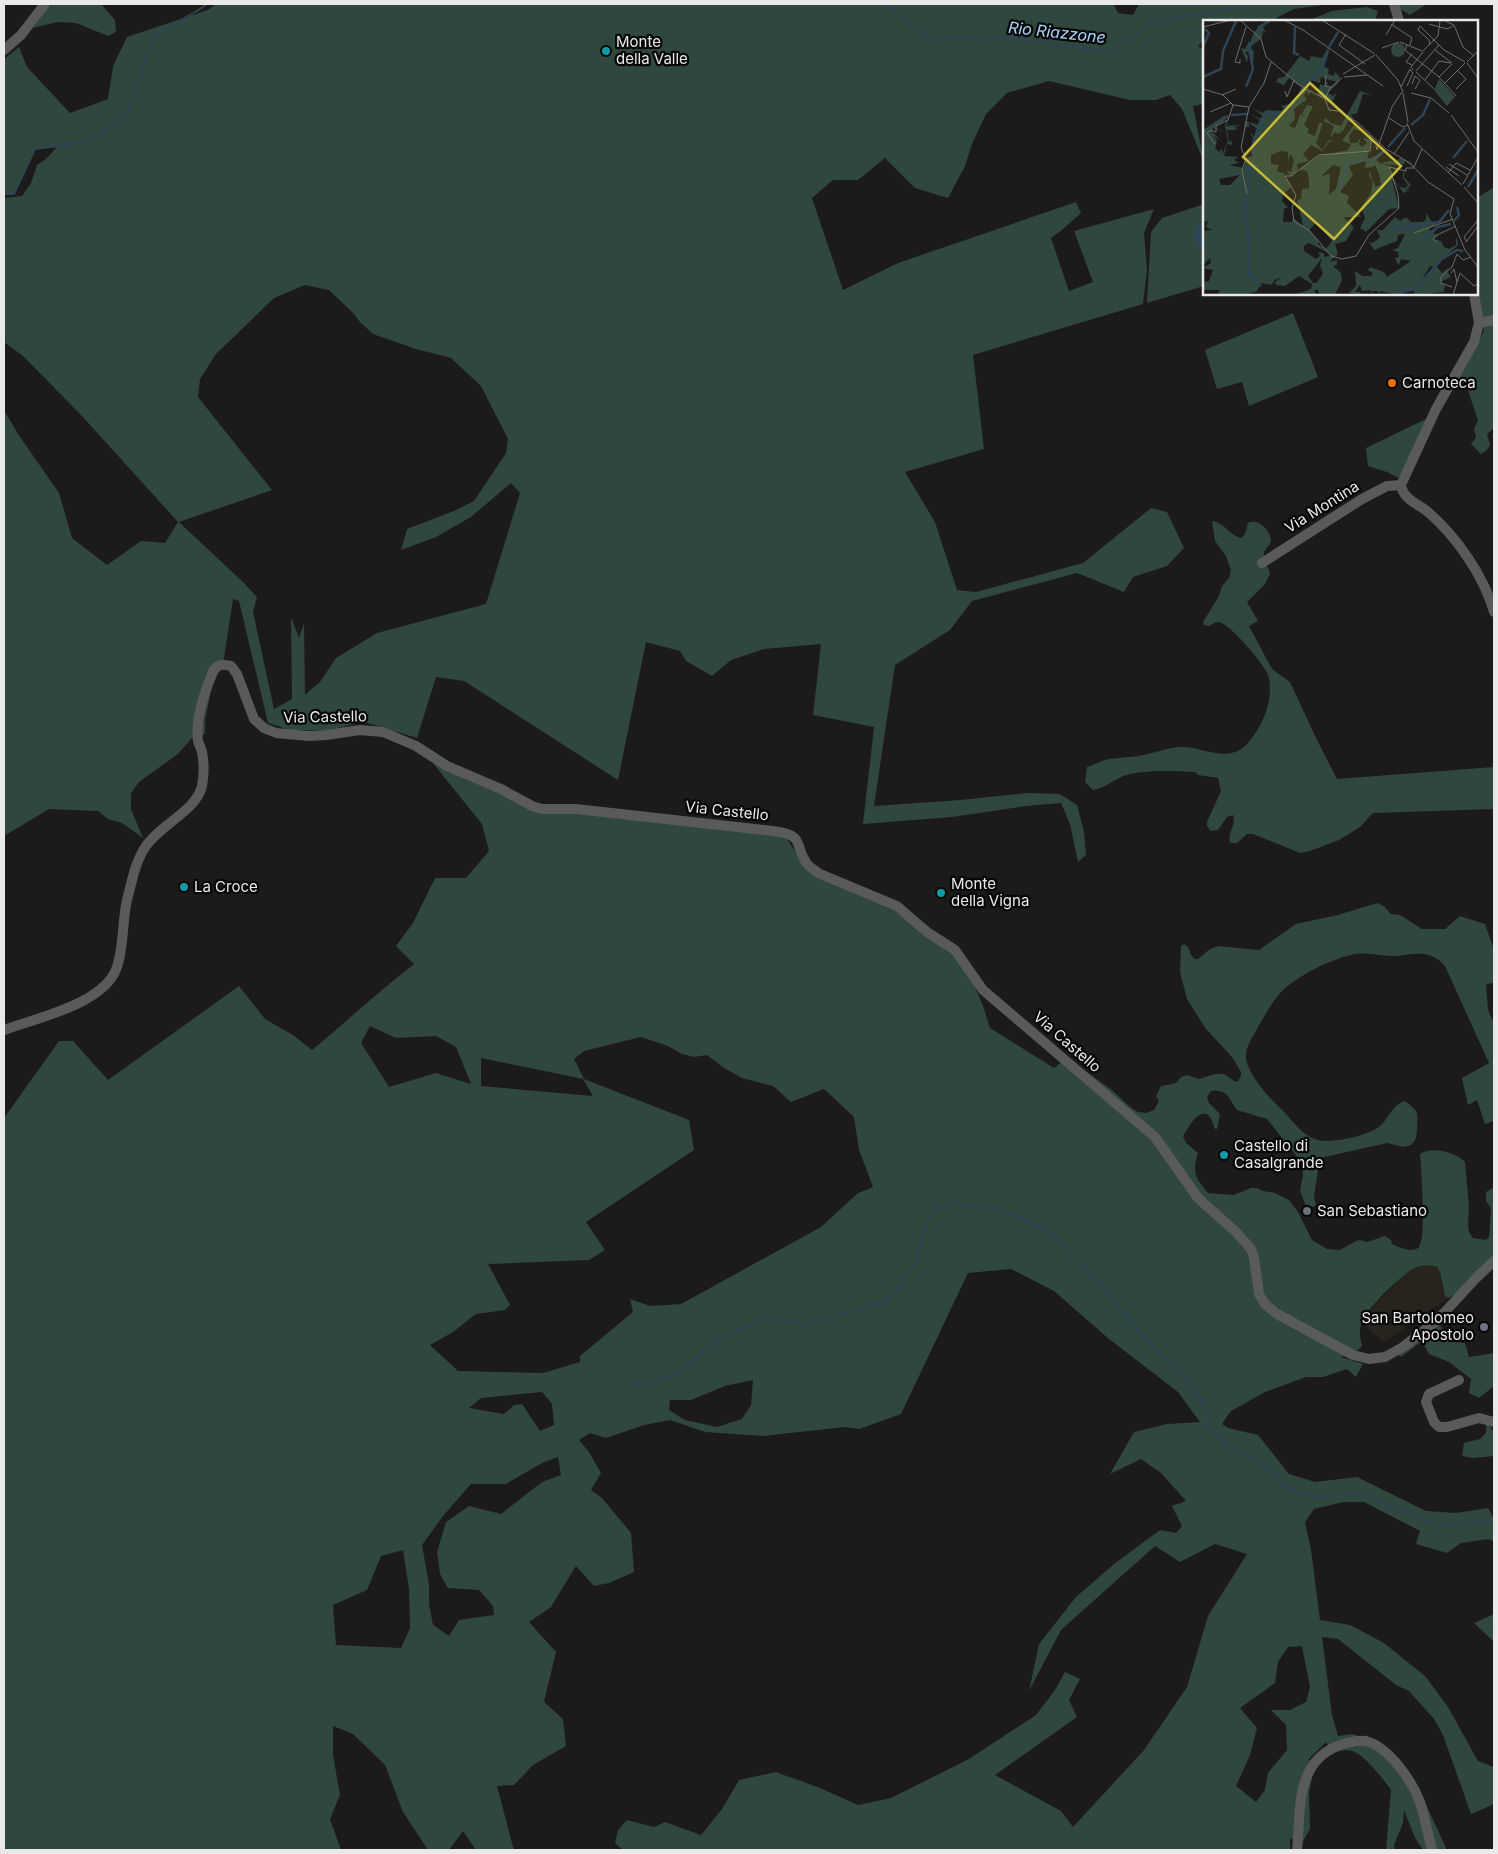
<svg xmlns="http://www.w3.org/2000/svg" width="1498" height="1854" viewBox="0 0 1498 1854" font-family="Inter,sans-serif">
	<rect width="100%" height="100%" fill="#1c1b19"/>
	<path fill="#28231c" d="M1430 1265 1437 1267 1440 1272 1443 1289 1446 1297 1448 1298 1384 1342 1362 1323 1368 1312 1402 1277 1415 1268Z"/>
	<path fill="#2f473c" fill-rule="evenodd" d="M50 4H101L115 20 116 32 108 36 76 23 57 22 33 28Z
		M216 4H1114L1118 13 1133 15 1139 4H1331L1294 9 1270 21H1204V40L1198 46 1204 50V104L1193 106 1204 162 1182 109 1170 95 1156 100H1130L1049 81 1007 93 986 114 972 144 965 166 948 198 915 188 885 158 858 180H833L812 198 843 290 898 263 1076 202 1081 213 1062 230 1051 238 1069 291 1093 282 1074 231 1154 209 1144 233 1147 271 1143 304 973 355 984 449 905 472 935 522 957 590 976 592 1083 563 1151 508 1167 512 1184 548 1167 566 1133 577 1124 592 1077 573 972 601 950 630 895 665 874 806 960 800 1028 793 1060 794 1077 805 1084 832 1086 855 1078 862 1070 824 1061 803 1026 806 952 817 863 824 874 727 813 715 821 644 764 649 731 660 712 676 686 661 680 651 646 642 618 780 464 681 436 677 417 738 364 722 328 730H290L268 723 239 601 233 599 223 664 212 686 205 720V734L191 739 178 754 139 782 131 793V809L143 838 122 823 108 819 98 811 49 809 4 836V410L18 434 59 493 72 538 107 565 141 541 165 543 178 522 82 416 23 356 4 342V198L22 196 31 183 37 165 46 159 57 147 35 149 14 194H4V59L19 47 27 67 70 113 108 99 113 66 127 37 208 10ZM305 285 329 290 354 314 360 322 373 334 416 349 451 358 481 386 508 439 506 453 474 501 454 511 407 529 401 550 436 537 471 517 511 483 520 493 486 604 377 633 336 658 320 682 305 695 304 623 299 638 291 617 292 699 274 709 253 612 257 597 245 584 179 522 272 490 198 397 200 379 216 354 274 298Z
		M1392 4H1427L1410 15Z
		M1367 7 1378 11 1375 21H1307L1332 11Z
		M1494 187V428L1487 434 1490 445 1486 451 1481 454 1471 444 1476 437 1474 429 1478 420 1466 385 1452 386 1484 331 1477 294V198Z
		M1204 204 1201 251 1204 253V286L1147 303 1151 232 1162 218Z
		M1293 313 1318 377 1249 406 1242 382 1217 389 1205 350Z
		M1428 418 1404 473 1399 478 1387 472 1368 466 1366 448Z
		M1212 521C1224 522 1229 535 1241 538L1245 534 1248 523C1258 518 1270 530 1271 540 1271 546 1264 548 1264 554 1264 561 1269 568 1270 574L1265 584 1247 602 1258 621 1249 626 1272 669 1290 682 1316 738 1337 779 1494 767V809L1373 813 1360 827 1339 840 1310 851 1300 853 1253 834H1247L1237 843H1230C1227 832 1237 825 1233 815L1227 817 1218 830 1211 831 1207 826V822L1221 791 1218 778 1198 775 1195 772C1175 771 1140 769 1121 777 1111 782 1104 788 1093 790L1085 782 1087 767C1093 765 1099 762 1105 760 1117 757 1131 758 1143 755 1155 753 1171 746 1184 747 1206 748 1227 763 1246 745 1262 729 1275 698 1268 675 1265 665 1229 623 1219 622 1215 622 1212 624 1209 626L1204 625 1203 622 1219 596 1222 586 1229 578 1231 570 1226 556 1215 541Z
		M428 757 533 808 772 833 787 839 807 869 896 910 954 950 970 975 983 1006 990 1028 1054 1068 1067 1058 1112 1090 1130 1107 1138 1112 1146 1113 1154 1110 1159 1101 1156 1096 1161 1086 1172 1084 1177 1082 1181 1077 1187 1075 1199 1079 1215 1074H1224L1234 1081 1237 1082 1241 1076V1072L1232 1057 1206 1029 1187 999 1180 972 1181 946 1184 944 1188 947 1191 955 1195 959H1198L1210 949 1219 946 1259 950 1296 924 1338 915 1377 903 1384 906 1391 914 1400 915 1422 929H1445L1460 916 1485 924 1494 950V983L1486 984 1488 1010 1494 1023V1121L1485 1124 1477 1100 1468 1105 1462 1078 1489 1063 1445 966C1430 949 1416 954 1396 956 1381 957 1366 951 1351 955 1327 961 1299 975 1281 992 1272 1002 1265 1015 1258 1027 1253 1037 1245 1047 1246 1058 1248 1074 1269 1098 1280 1108 1295 1122 1305 1142 1328 1141 1343 1140 1366 1136 1379 1127 1389 1119 1391 1105 1405 1101 1421 1113 1417 1113 1417 1130 1416 1138 1416 1140 1411 1145L1403 1147 1387 1143 1320 1158 1314 1196 1316 1205 1313 1207 1305 1204 1300 1190 1303 1176 1302 1163 1267 1119 1237 1110C1229 1100 1229 1089 1211 1091L1207 1097 1209 1103 1220 1114 1217 1129H1215C1213 1125 1212 1120 1210 1117 1199 1105 1188 1129 1183 1136L1186 1143 1198 1153C1192 1173 1195 1177 1208 1193L1234 1195 1251 1188H1257L1263 1191 1275 1193 1289 1200 1298 1212 1312 1240 1327 1249 1340 1250 1356 1241 1360 1240 1367 1242 1385 1236 1391 1240 1392 1244C1399 1247 1410 1253 1418 1248 1427 1242 1421 1167 1420 1154 1433 1146 1455 1152 1465 1162L1469 1207 1468 1225 1469 1232 1473 1238 1486 1240 1489 1237 1491 1208 1486 1201V1192L1494 1187V1257L1454 1295 1448 1298 1445 1296 1440 1272 1437 1267C1430 1265 1422 1265 1415 1268 1401 1275 1366 1309 1361 1324 1359 1333 1360 1338 1362 1346L1358 1350 1341 1357 1363 1364 1356 1377 1347 1369 1323 1377H1306L1265 1392 1231 1411 1222 1424 1228 1428 1258 1435 1289 1474 1315 1482 1357 1477 1426 1511 1456 1513 1488 1508 1494 1519V1541L1488 1539 1461 1543 1447 1553 1416 1544 1420 1531 1364 1502H1343L1314 1509 1305 1522 1311 1550 1320 1620 1350 1625 1384 1643 1426 1677 1448 1707 1478 1761 1494 1767V1802L1492 1805 1471 1814 1443 1735 1434 1719 1409 1691 1396 1685 1338 1639 1322 1637 1332 1715 1338 1736 1352 1734 1378 1742 1423 1798 1447 1850H1423L1415 1838 1404 1810 1403 1823 1394 1845 1395 1850H1386L1391 1790C1384 1780 1364 1754 1352 1751 1347 1749 1338 1751 1332 1752L1326 1742 1309 1759 1312 1778 1309 1792 1310 1829 1301 1845 1290 1838V1850H623L615 1843 618 1830 627 1820 654 1827 665 1822 701 1835 722 1809 739 1780 776 1772 820 1788 858 1805 891 1798 969 1759 1036 1715 1055 1690 1065 1672 1080 1679 1069 1700 1077 1717 995 1775 1061 1811 1073 1827 1144 1750 1187 1687 1208 1616 1247 1554 1215 1544 1180 1562 1155 1546 1061 1630 1029 1691 1039 1644 1076 1597 1114 1564 1160 1530 1176 1533 1182 1526 1172 1506 1186 1501 1161 1473 1141 1459 1110 1474 1134 1432 1167 1424 1200 1422 1178 1392 1109 1339 1054 1291 1011 1269 968 1273 901 1414 859 1429 845 1427 763 1436 705 1432 670 1420 644 1425 606 1438 590 1433 579 1440 589 1452 601 1473 591 1490 602 1498 631 1533 634 1572 609 1583 594 1586 576 1566 551 1607 529 1622 556 1652 544 1702 563 1719 566 1746 533 1765 514 1785 497 1786 513 1847 515 1850H476L463 1831 449 1850H428L403 1812 385 1765 353 1734 333 1726V1755L340 1795 330 1819 341 1850H4V1118L59 1041H73L108 1080 239 986 265 1019 293 1035 312 1050C346 1022 379 991 414 964L396 946 413 923 435 878H466L489 851 482 824ZM370 1026 396 1038 436 1036 456 1047 471 1084 436 1073 389 1087 361 1043ZM641 1037 668 1046 682 1054 694 1057 707 1055 724 1068 742 1078 773 1086 791 1102 824 1089 854 1117 859 1150 873 1187 858 1193 821 1227 681 1304 650 1306 630 1299 633 1312 580 1356V1362L543 1373 458 1371 430 1345 453 1332 476 1314 505 1310 510 1305 488 1264 589 1260 605 1250 586 1222 694 1150 689 1120 584 1079 574 1059 584 1051ZM481 1058 583 1079 593 1096 481 1086ZM753 1380 751 1405 742 1419 717 1427 685 1420 669 1410 670 1400H691L725 1386ZM542 1392 552 1404 554 1425 540 1431 522 1404 514 1405 504 1414 469 1408 481 1398ZM558 1457 561 1475 542 1482 501 1514 469 1506 446 1522 437 1552 440 1574 448 1588 479 1590 493 1606 494 1615 459 1620 449 1636 433 1625 429 1604V1584L422 1545 443 1516 471 1484H506L542 1463ZM403 1550 409 1589 410 1628 401 1648 336 1645 333 1605 367 1590 381 1556ZM1302 1646 1310 1687 1306 1702 1290 1710H1271L1286 1725 1287 1750 1268 1773 1265 1790 1256 1802 1236 1786 1250 1755 1257 1728 1240 1708 1275 1683 1278 1662 1288 1647Z
		M1437 1320 1449 1341 1465 1343 1469 1357 1494 1353V1386L1479 1398 1469 1393 1471 1379 1449 1362 1429 1354 1422 1341 1401 1357 1395 1352Z
		M1488 1423 1494 1433V1456L1473 1458 1462 1456 1464 1443 1480 1439 1486 1433V1425Z
		M1492 1615H1494V1642L1474 1623Z"/>
	<path fill="#2d4556" d="M1204 219V253L1194 240 1196 227Z"/>
	<g fill="none" stroke-linecap="round" stroke-linejoin="round">
		<path stroke="#2d4556" stroke-width="2" d="M886 4 927 39 1011 37 1107 52 1158 21 1260 4
			M4 194H14L35 149 85 142 127 115 154 35 197 11 207 4
			M628 1388 677 1374 716 1339 752 1325 765 1316 804 1324 828 1319 884 1302 897 1291 916 1262 927 1221 934 1210 951 1202 1006 1212 1026 1220 1053 1234 1096 1280 1149 1343 1196 1389 1207 1412V1422L1212 1432 1233 1449 1258 1460 1279 1478 1281 1483 1294 1490 1319 1498 1348 1493 1364 1494 1435 1525 1494 1521"/>
		<path stroke="#595a5b" stroke-width="10" d="M1394 4 1399 21
			M4 50 21 35 45 4
			M1474 294 1479 323 1474 342 1436 409 1401 485C1403 499 1418 504 1428 512 1456 536 1484 576 1494 612
			M1479 323 1494 320
			M1262 563 1362 499 1387 486 1401 485
			M4 1030C36 1018 105 1004 117 967 124 947 122 922 127 900 132 881 135 862 146 846 161 824 196 811 202 786 204 775 204 762 202 752 201 748 199 745 198 741 195 718 205 692 213 671 218 664 222 664 231 666L237 674 254 719 264 728 276 733 309 736 326 735 360 730 383 732 416 746 447 766 501 789 532 806 542 809H576L773 831C807 835 793 846 808 865 811 868 815 870 818 873L897 906 927 932 955 950 983 990 1155 1137 1198 1198 1236 1232 1251 1249 1254 1258 1259 1294 1265 1304 1277 1314 1353 1355 1369 1359 1385 1357 1403 1347 1431 1325 1444 1313 1476 1278 1494 1261
			M1459 1380 1429 1394 1426 1402 1434 1422 1439 1427H1447L1479 1418 1494 1422
			M1297 1850C1300 1824 1297 1796 1309 1772 1316 1757 1328 1749 1343 1744 1350 1742 1359 1740 1366 1741 1389 1747 1412 1781 1420 1802 1425 1818 1428 1835 1432 1850"/>
	</g>
	<g fill="#0f9aa8" stroke="#060605" stroke-width="2">
		<circle cx="606" cy="51" r="5"/>
		<circle cx="184" cy="887" r="5"/>
		<circle cx="941" cy="893" r="5"/>
		<circle cx="1224" cy="1155" r="5"/>
	</g>
	<circle fill="#e8710a" stroke="#060605" stroke-width="2" cx="1392" cy="383" r="5"/>
	<g fill="#6b7280" stroke="#060605" stroke-width="2">
		<circle cx="1307" cy="1211" r="5"/>
		<circle cx="1484" cy="1327" r="5"/>
	</g>
	<g text-anchor="middle" stroke-width="4.5" stroke-linejoin="round" paint-order="stroke">
		<g font-size="15" fill="#eae9e8" stroke="#060605" text-anchor="start">
			<text x="616" y="47">Monte<tspan x="616" dy="17">della Valle</tspan></text>
			<text x="1402" y="388">Carnoteca</text>
			<text x="951" y="889">Monte<tspan x="951" dy="17">della Vigna</tspan></text>
			<text x="194" y="892">La Croce</text>
			<text x="1234" y="1151">Castello di<tspan x="1234" dy="17">Casalgrande</tspan></text>
			<text x="1317" y="1216">San Sebastiano</text>
			<text x="1474" y="1323" text-anchor="end">San Bartolomeo<tspan x="1474" dy="17">Apostolo</tspan></text>
		</g>
		<g font-size="15" fill="#eae9e8" stroke="#060605">
			<text transform="translate(1322 507) rotate(-32)" y="5">Via Montina</text>
			<text transform="translate(325 717) rotate(-1)" y="5">Via Castello</text>
			<text transform="translate(727 811) rotate(6)" y="5">Via Castello</text>
			<text transform="translate(1067 1042) rotate(41)" y="5">Via Castello</text>
		</g>
		<g font-size="16" font-style="italic" fill="#a6d7fb" stroke="#060605">
			<text transform="translate(1057 32) rotate(6)" y="6">Rio Riazzone</text>
		</g>
	</g>
	<g transform="translate(1203 20)">
		<rect width="275" height="275" fill="#1c1b19"/>
		<path d="M64 0H69L60 7 63 13 60 11 59 18 47 27 51 32 50 46 47 32H42L45 36 44 43 38 28 42 29 46 21 48 23 51 12ZM188 30a7 7 0 1 1 14 0a7 7 0 1 1-14 0ZM125 28 126 30 120 46 126 49 125 54 131 56 132 52 137 57 135 63 125 73 130 76 134 72 128 84 115 75 117 64 122 66 123 62H125L124 66 128 67 134 62 123 59 122 54 123 59 118 57 117 63 108 60 101 69 108 72 105 75 104 71 101 75 104 80 98 83 101 85 97 84 91 89 92 99 86 106 92 108 98 93 99 96 102 97 99 94 104 85 110 86 101 105 106 109 104 113 112 116 116 103H120L113 123 119 130 126 120H128L130 122 127 121 119 131 108 125 100 134 106 141 94 144 95 149 88 156 80 152 88 167 80 175 79 181 85 187 81 189 80 202H89L90 198 100 206 94 180 98 179 99 169 106 168V160L104 151 96 150 116 136 145 130 148 124 139 121 151 105 165 114 151 109 146 116 147 123H154L158 117 156 124 159 127 164 123 160 118 166 119V114L169 117 164 140 183 131 173 140 178 144 186 141 192 142 197 138 207 143 211 148 202 141 201 145 195 142V145L180 144 198 150 192 149 197 155 190 148 185 149 196 167 202 168 205 165 200 158V153L202 151 201 157 208 165 202 171 209 168 201 173 189 160 196 188 186 189 163 212 157 208 162 198 158 187 168 173 170 159 172 167 178 165 176 154 172 145 167 149 169 161 166 155 168 147 162 148 163 141 146 146 150 155 137 172 146 176 144 183 159 197H140L151 207 143 221 132 224 135 234 126 242 134 240V245L130 246 138 253 139 261 132 274 117 275 114 269 111 271 114 275H90L108 269 109 264 96 256 82 266 73 265 72 262 78 258 73 259 68 265 58 263 54 271 42 275H14L17 270H0V262L6 261 10 250 0 248 8 243 7 238 0 245V211L9 210 3 207 5 201 0 202V110L22 95V100L12 107 22 113 11 108 8 110 17 120 10 116 14 121 12 128 16 132 19 128V135L25 121 22 105 26 95 43 94 47 88 45 94 27 95 23 106 37 105 32 107 34 110H24L26 122 29 121V125L24 124 21 136 35 137 31 140 36 143 26 145 41 148 43 138 50 136 48 132 51 119 46 112 52 117 56 110 46 103V107H41L42 101 56 105 57 100 47 94 58 99 60 96 51 89 60 93 63 90 78 91 81 89 78 86 90 83 99 67 91 62 89 66 90 60 87 57 81 65 73 62 75 58 81 57 97 36 106 41 108 36 119 38ZM78 131 85 132V142L87 134 91 140 88 152 83 150 87 155 74 151 76 145 68 144V135ZM130 145 137 147V151L133 169 126 175 127 154 118 156ZM37 155 27 165H18L16 159ZM113 203 129 221 123 229 115 224V221L120 226 106 210ZM106 223 126 233 128 236 121 237V233L115 232 117 236 113 239 101 231V226ZM119 238 117 246 120 254 113 263H110L105 256ZM236 59 252 77 244 86 231 70ZM157 71 169 75 160 74 154 93 147 95 151 98 146 99 140 111 135 114 132 112 127 118 131 106 120 101 123 98 127 103 138 106ZM245 192 238 202 231 203 233 205 226 209 228 211 233 207 231 214 236 215 231 219 238 221 241 227 246 229 253 225V220L254 218 255 225 230 247 227 246 217 263 233 246 239 253 246 247 244 251 248 257 237 262 242 265 241 272 212 275 210 269 195 275 177 271V275L175 271H167L172 275 167 272V270L159 271 157 265 152 272H158L156 274 146 273 153 266 152 251 160 256H168L170 253 165 250 167 247 181 252 184 257 208 241 198 239 196 245 194 243 192 238 196 237 195 232 189 230 195 228 202 214 195 215 194 221 171 230 166 222 170 223 177 217 174 210H180L192 197 197 201 203 197 208 202H219L223 200V193L229 202H236Z" fill="#2f473c" fill-rule="evenodd"/>
		<path fill="none" stroke="#2d4556" stroke-width="2.5" d="M92 7 91 33 96 35M53 14 56 7 68 0M0 27 6 13 2 9M126 27 135 12M0 57 18 49 20 31 33 1M102 66 120 46 125 31M43 67 50 49 46 29 51 16M28 95 44 94M208 105 220 95 227 79M8 108 25 96M185 127 202 108M250 138 264 121M265 167 275 150M136 168 143 151 141 144 148 140H170L182 130M45 172V151L51 136 50 123 58 100 63 93H83L100 69M44 175 41 182 46 218 45 246 46 255 58 266M251 201 256 195 254 187M182 210 236 202 246 190M219 220 235 207 248 204M189 274 212 269 239 239 254 230 260 231"/>
		<path fill="none" stroke="#6e6d6c" stroke-width="1" d="M37 0 58 19 63 37 96 65 122 79M81 0 100 10 180 66M119 0 172 34M240 0 251 5 260 27 271 36M188 4 209 18 207 25M226 4 244 9 250 6M217 6 241 30 262 42M217 6 215 10 226 20 227 25M0 7 28 0M143 14 136 25 162 44M183 15 192 0M197 22 219 31M204 25 202 30 236 57 253 76M179 28 196 22M232 30 249 43M220 31 235 16 237 1M209 34 203 42 209 45M173 35 195 60 200 72M37 39V43L32 42 43 7M264 42 275 31M264 43 275 58M210 50 208 47 220 32M213 51 236 25M213 52 231 69M140 54 172 35M123 55 122 66 128 67M141 57 164 55M236 57 249 44M222 60 236 41 248 43M209 64 212 56 217 60 212 69M241 64 262 43M204 66 210 53 207 50M198 67 207 49M0 69 20 75 30 85 46 87 61 63 68 42M253 69 263 59 255 51M82 71 84 77 91 60M200 73 205 102M208 73 228 78 246 93M19 75 33 69M122 79 126 90 136 91 154 102 183 129 207 143 225 162 251 179 247 194 262 230 275 247M122 79 127 68 139 58M7 92 28 83M248 95 275 132M186 98 200 107 205 105M204 103 211 121 259 165M169 117 167 131 116 135 88 156H82L93 175 89 188 91 201 107 211 128 236 139 239 153 236 166 215 196 188 195 174 186 147 203 151V148H211M12 124 4 113 8 110 13 112V106L25 100 30 85M173 126 174 130 189 87 199 72M191 134 206 112M246 144 264 155M211 147 219 129M243 147 256 156M245 153 253 143 267 150M260 164 275 137M261 167 275 183M44 174 39 150 43 138 38 128 46 87M211 213 250 199M263 222 275 206M264 222 261 217 275 200M234 223 230 219 234 215 253 206M248 253 251 249 254 262M249 267 238 263V257L249 247 254 234 260 240 268 237M250 275 257 253 271 266 275 264"/>
		<path fill="#c9bb3a" fill-opacity="0.15" stroke="#c9bb3a" stroke-width="2.5" d="M107 63 198 146 131 219 40 137Z"/>
		<rect width="275" height="275" fill="none" stroke="#eae9e8" stroke-width="2.5"/>
	</g>
	<rect width="1498" height="1854" fill="none" stroke="#eae9e8" stroke-width="10"/>
</svg>
